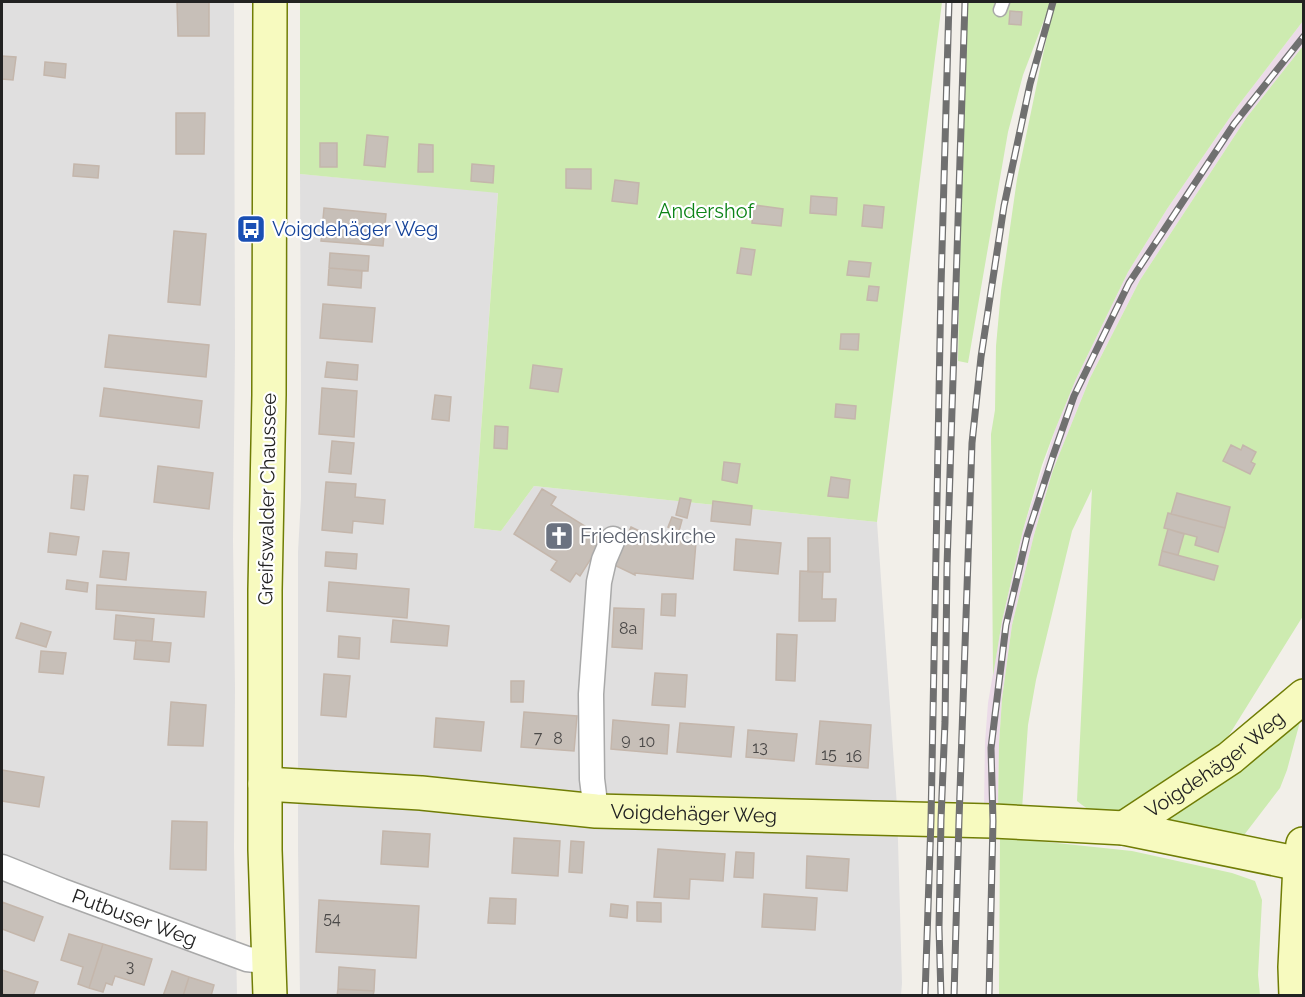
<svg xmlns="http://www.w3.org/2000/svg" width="1305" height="997" viewBox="0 0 1305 997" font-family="Raleway,sans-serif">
	<rect width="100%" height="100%" fill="#f2efe9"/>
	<path fill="#e0dfdf" d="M2 2H234L235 348 233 541 235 689 234 848 237 995 2 996Z
		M300 174 498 192 474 528 501 531 534 486 877 522 897 806 902 983 901 995 300 996 298 850V552L301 498V378Z"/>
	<path fill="#ebdbe8" d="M1303 21V46L1247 117 1140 280 1090 378 1053 470 1034 535 1012 625 1002 699 999 744 998 809H984L985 742 988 703 1002 621 1023 530 1055 430 1076 379 1128 272 1167 209 1237 107Z"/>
	<path fill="#cdebb0" d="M300 2H942L877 522 534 486 501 531 474 528 498 193 300 174Z
		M965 2H1051L1023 75 1008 132 968 363 958 361Z
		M1054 2H1303V21L1237 107 1167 209 1128 272 1076 379 1055 430 1042 465 1023 530 1002 621 993 676 991 434 995 410 996 346 1001 291 1017 179Z
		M1303 46V616L1221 748 1119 815C1100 816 1092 813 1077 801L1092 489 1072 531 1036 680 1028 725 1022 809H998L999 744 1002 699 1012 625 1034 535 1053 470 1067 435 1090 378 1140 280 1247 117Z
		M1301 718 1287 770 1280 788 1241 839 1225 837 1158 818Z
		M1000 837 1132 851 1232 873 1255 881 1262 900 1258 975 1260 995 999 996Z"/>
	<path fill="#c7bfb8" stroke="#c4b6ab" stroke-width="1.5" d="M177 2H209V36H178Z
		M1010 11 1022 12 1021 25 1009 24Z
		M2 56 16 57 13 80 2 79Z
		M45 62 66 64 65 78 44 75Z
		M176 113H205L204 154H176Z
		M367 135 388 137 385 167 364 165Z
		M320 143H337V167H320Z
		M419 144 433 145V172H418Z
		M74 164 99 166 98 178 73 176Z
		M472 164 494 166 493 183 471 181Z
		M566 169H591V189L566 188Z
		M615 180 639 183 637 204 612 201Z
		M811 196 837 198 836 215 810 213Z
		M754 205 783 209 781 226 752 223Z
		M864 205 884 207 882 228 862 226Z
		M324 208 386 214 383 246 321 241Z
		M174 231 206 234 200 305 168 302Z
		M741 248 755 250 751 275 737 273Z
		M330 253 369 256 368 271 329 268Z
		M849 261 871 263 869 277 847 275Z
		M329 268 362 271 361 288 328 285Z
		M869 286 879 287 877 301 867 300Z
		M323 304 375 308 372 342 320 338Z
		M841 334H859L858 350 840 349Z
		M109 335 209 345 206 377 105 367Z
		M327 362 358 365 357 380 325 377Z
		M533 365 562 369 558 392 530 388Z
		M104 388 202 401 199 428 100 416Z
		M322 388 357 391 354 437 319 434Z
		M435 395 451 397 449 421 432 419Z
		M836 404 856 406 855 419 835 417Z
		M495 426 508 427 507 449 494 448Z
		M332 441 354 443 351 474 329 472Z
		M1231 445 1241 450 1243 445 1256 452 1251 462 1255 464 1250 474 1223 461Z
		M724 462 740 464 737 483 722 480Z
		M158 466 213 473 209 509 154 502Z
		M74 475 88 476 84 510 71 508Z
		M831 477 850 480 848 498 828 496Z
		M326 482 356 484 355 497 385 500 383 524 353 521 352 533 322 530Z
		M542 489 556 497 551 505 604 538 580 576 576 573 570 582 551 570 557 561 514 534Z
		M1177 493 1230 507 1225 528 1171 514Z
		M680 498 691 500 687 518 676 515Z
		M713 501 752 506 750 525 711 521Z
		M1168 513 1225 528 1218 552 1195 545 1197 537 1164 528Z
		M672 517 682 520 679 531 668 527Z
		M631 527 652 537V538L696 542 693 579 635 573V575L614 565Z
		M1168 529 1184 534 1178 555 1162 551Z
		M50 533 79 537 76 555 48 552Z
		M808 538H830V572H808Z
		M736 539 781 543 778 574 734 570Z
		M103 551 129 553 126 580 100 577Z
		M1162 551 1218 566 1214 580 1159 565Z
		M326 552 357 554 356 569 325 566Z
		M800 571 823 572 822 599H836L835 621H799Z
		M67 580 88 583 87 592 66 589Z
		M329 582 409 589 407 618 327 611Z
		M97 585 206 592 204 617 96 609Z
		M662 594H676L675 616 661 615Z
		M614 608 644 609 642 649 612 647Z
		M116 615 154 619 152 641 136 640 135 641 114 639Z
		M393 620 449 626 447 646 391 642Z
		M21 623 51 632 46 647 16 638Z
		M777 634 797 635 795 681 776 680Z
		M339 636 360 638 359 659 338 657Z
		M136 640 171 643 169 662 134 659Z
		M41 651 66 653 63 674 39 672Z
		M655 673 687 675 685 707 652 705Z
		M324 674 350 676 346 717 321 715Z
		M511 681H524L523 702H511Z
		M171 702 206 705 203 746 168 745Z
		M524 712 577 716 574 751 521 747Z
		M436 718 484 722 481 751 434 747Z
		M613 720 669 725 667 754 611 749Z
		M820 721 871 725 868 768 816 764Z
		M680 723 734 727 731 757 677 752Z
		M748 730 797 734 794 761 746 757Z
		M2 770 44 777 39 807 2 801Z
		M172 821 207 822 206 870 170 869Z
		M383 831 430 834 428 867 381 864Z
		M514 838 560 841 558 876 512 873Z
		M571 841 584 842 582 873 569 872Z
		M658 849 725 854 723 881 690 879 689 899 654 897Z
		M736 852 754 853 753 878 734 877Z
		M807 856 849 859 847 891 806 888Z
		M764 894 817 898 815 930 762 927Z
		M490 898 516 899 515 924 488 923Z
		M319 900 419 906 416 958 316 952Z
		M2 902 43 917 34 941 2 929Z
		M637 902 661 903V922L637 921Z
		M611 904 628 906 627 918 610 916Z
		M69 934 103 944 89 988 78 984 83 967 61 960Z
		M103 944 152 959 144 985 115 976 112 985 106 983 103 992 89 988Z
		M339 967 375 970 374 991 338 989Z
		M2 970 38 982 33 996H8L2 993Z
		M172 971 189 977 183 996H163Z
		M189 977 214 985 211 996H183Z
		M338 989 374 991 373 996H337Z"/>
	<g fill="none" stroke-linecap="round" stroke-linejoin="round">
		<g stroke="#a9a9a9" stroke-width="15">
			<path id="lane" d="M1000 10 1003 2"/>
		</g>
		<g stroke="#a9a9a9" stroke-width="27">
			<g id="street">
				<path d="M596 811 592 779 591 694 599 582 604 560 613 539"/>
				<path id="s1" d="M2 867 62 891 247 959 269 962"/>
			</g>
		</g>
		<g stroke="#707d05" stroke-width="36">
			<g id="secondary">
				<path d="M270 2 269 395 265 590V850L270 996"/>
				<path id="s2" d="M265 784 421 793 596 811 993 821 1124 828 1300 864"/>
				<path id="s3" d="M1124 828 1230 758 1304 696"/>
				<path d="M1296 996 1295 967 1300 864 1303 844"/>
			</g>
		</g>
		<use href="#lane" stroke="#fff" stroke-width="12"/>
		<use href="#street" stroke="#fff" stroke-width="24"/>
		<use href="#secondary" stroke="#f7fabf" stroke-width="33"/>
		<g stroke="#707070" stroke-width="7">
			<path id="rail" d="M925 996 931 820 941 286 949 2
				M941 996 939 928 941 819 945 722 947 567 965 2
				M954 996 959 820 972 443 981 357 1004 206 1030 84 1053 2
				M989 996 993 821 991 748 1006 625 1027 536 1053 456 1074 396 1129 283 1234 124 1304 36"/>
		</g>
		<use href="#rail" stroke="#fff" stroke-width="4.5" stroke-dasharray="14" stroke-linecap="butt"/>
	</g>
	<defs>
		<g id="bus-square" transform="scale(1.5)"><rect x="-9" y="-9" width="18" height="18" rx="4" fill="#1a4fb4" stroke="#fff"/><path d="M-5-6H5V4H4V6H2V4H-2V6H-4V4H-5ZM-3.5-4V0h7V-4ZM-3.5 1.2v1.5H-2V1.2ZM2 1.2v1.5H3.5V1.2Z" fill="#fff"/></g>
		<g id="church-square" transform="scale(1.5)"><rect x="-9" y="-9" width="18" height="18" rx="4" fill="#6b7280" stroke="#fff"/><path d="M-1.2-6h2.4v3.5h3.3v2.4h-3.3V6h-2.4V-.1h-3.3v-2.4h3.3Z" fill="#fff"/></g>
	</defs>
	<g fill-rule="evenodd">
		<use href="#bus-square" x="251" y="229"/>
		<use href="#church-square" x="559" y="536"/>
	</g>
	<g text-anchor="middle" stroke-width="4.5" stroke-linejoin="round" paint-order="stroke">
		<g font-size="16" fill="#4b4948">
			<text x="628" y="634">8a</text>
			<text x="538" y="743">7</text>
			<text x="558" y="744">8</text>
			<text x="626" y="745">9</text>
			<text x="647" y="747">10</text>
			<text x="760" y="753">13</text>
			<text x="829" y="760">15</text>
			<text x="854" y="762">16</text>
			<text x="332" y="924">54</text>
			<text x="130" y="972">3</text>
		</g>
		<g font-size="20" fill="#0c8416" stroke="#fff">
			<text x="706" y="218">Andershof</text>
		</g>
		<g font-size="20" fill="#164399" stroke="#fff" text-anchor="start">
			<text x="272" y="236">Voigdehäger Weg</text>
		</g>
		<g font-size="20" fill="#222" stroke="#fff">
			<text transform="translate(267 499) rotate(-89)" y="7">Greifswalder Chaussee</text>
			<text dy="7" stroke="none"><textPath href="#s3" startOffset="111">Voigdehäger Weg</textPath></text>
			<text dy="7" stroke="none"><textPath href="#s2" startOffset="430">Voigdehäger Weg</textPath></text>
			<text dy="7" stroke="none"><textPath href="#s1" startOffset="142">Putbuser Weg</textPath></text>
		</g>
		<g font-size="20" fill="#5b616d" stroke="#fff" text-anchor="start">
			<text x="580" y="543">Friedenskirche</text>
		</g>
	</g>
	<rect width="1305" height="997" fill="none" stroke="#222222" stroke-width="6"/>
</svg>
